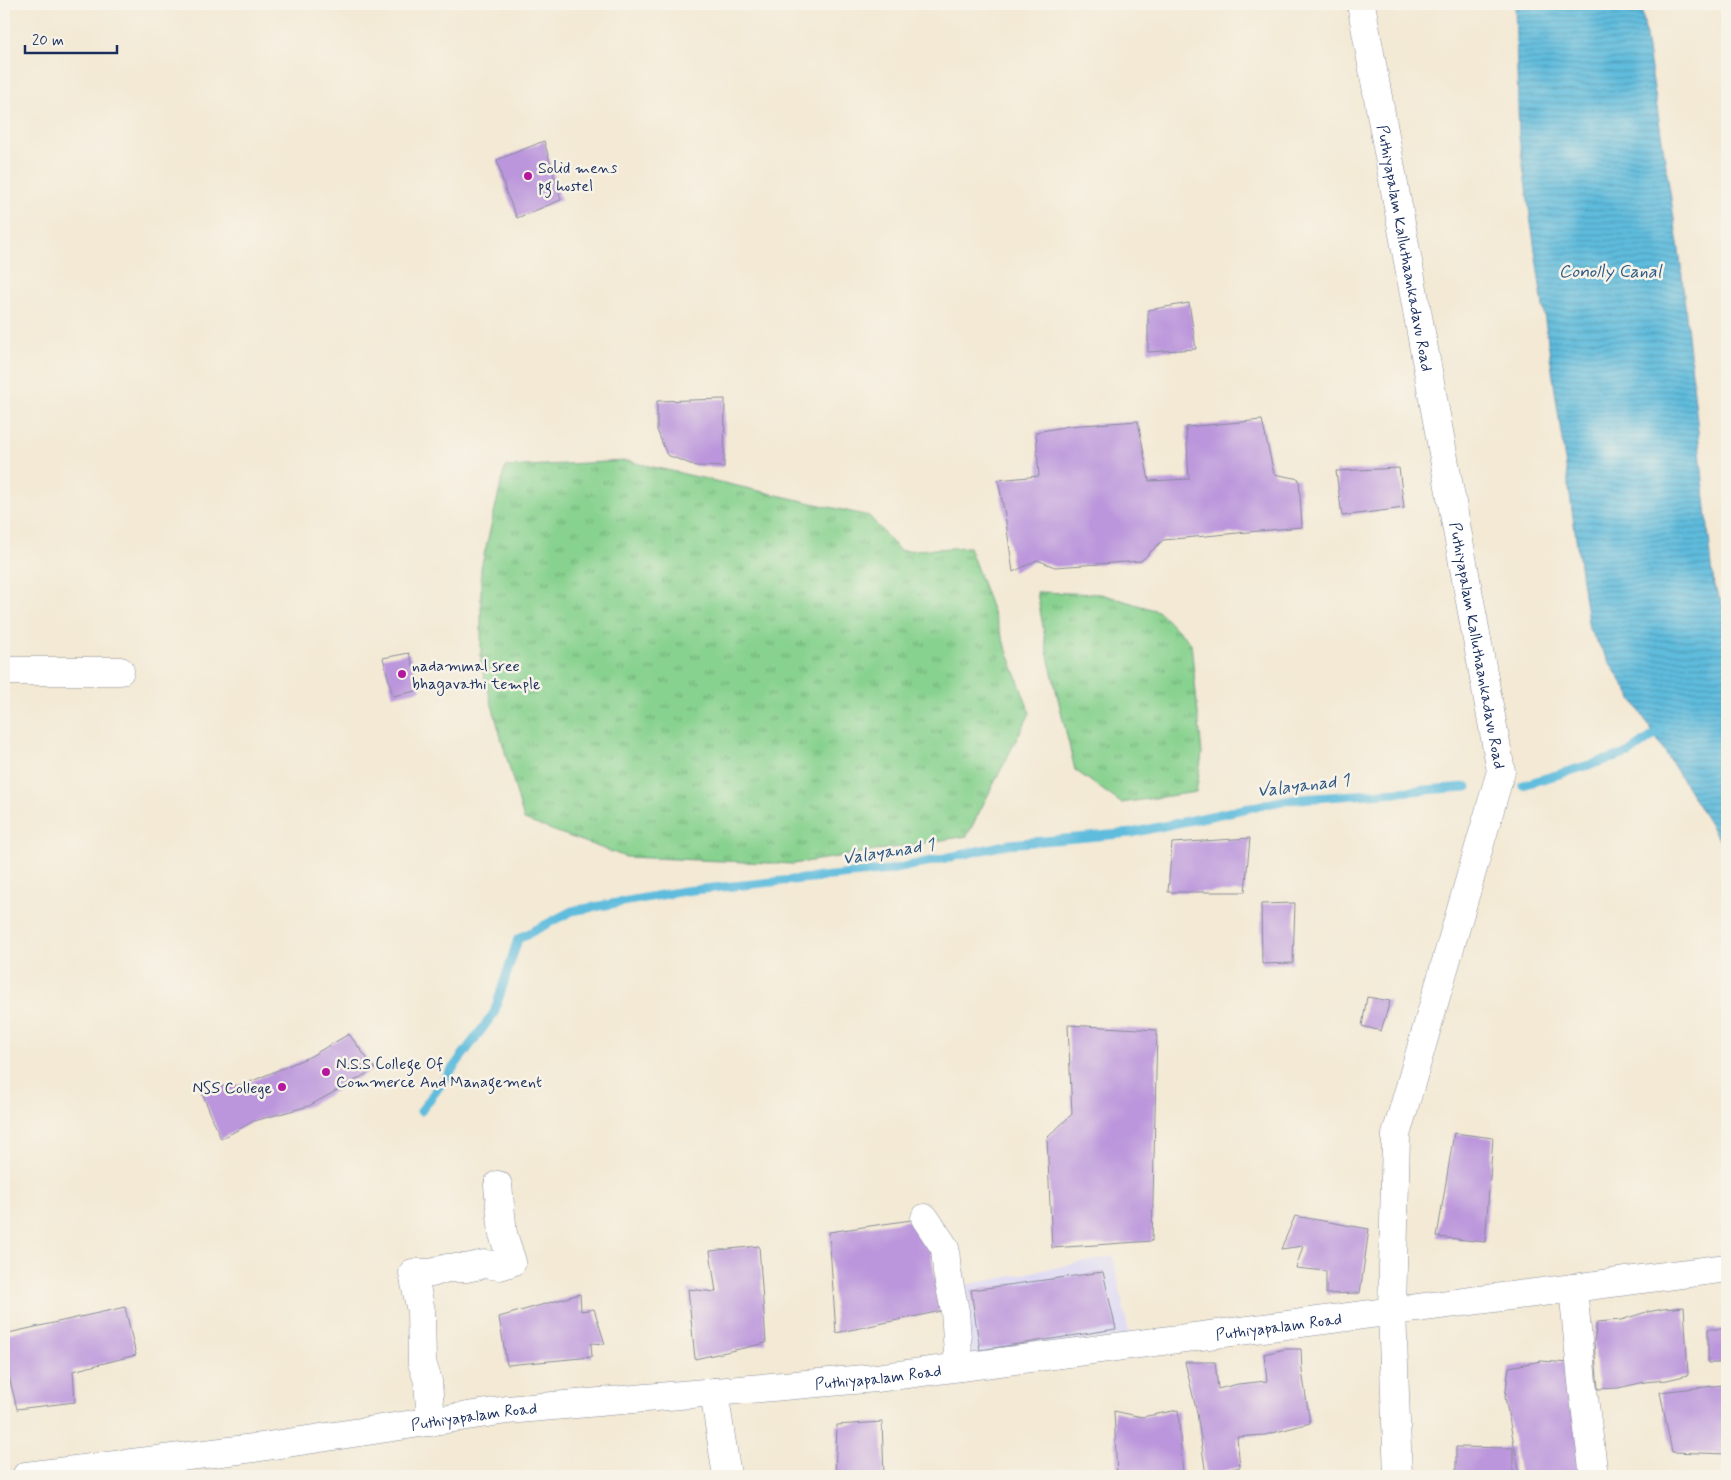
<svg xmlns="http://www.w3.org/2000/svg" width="1731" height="1480" viewBox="0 0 1731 1480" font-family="Mynerve,sans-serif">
	<defs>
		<pattern id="grass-tufts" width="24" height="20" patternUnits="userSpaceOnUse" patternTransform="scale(1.25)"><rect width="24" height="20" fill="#88d28f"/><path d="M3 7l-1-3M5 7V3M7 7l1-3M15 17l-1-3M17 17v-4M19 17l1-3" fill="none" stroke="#6eab78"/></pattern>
		<pattern id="water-rules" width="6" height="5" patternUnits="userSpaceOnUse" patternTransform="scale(1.25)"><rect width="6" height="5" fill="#5fbcdd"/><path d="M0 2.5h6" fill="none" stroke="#4e99b6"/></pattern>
	</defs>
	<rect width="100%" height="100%" fill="#f7f3e8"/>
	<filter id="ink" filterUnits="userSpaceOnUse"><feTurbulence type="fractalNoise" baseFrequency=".02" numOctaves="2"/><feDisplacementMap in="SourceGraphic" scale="10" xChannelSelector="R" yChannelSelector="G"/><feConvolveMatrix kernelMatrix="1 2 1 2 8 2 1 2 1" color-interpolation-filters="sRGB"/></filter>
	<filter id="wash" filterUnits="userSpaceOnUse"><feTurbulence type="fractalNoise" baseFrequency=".0096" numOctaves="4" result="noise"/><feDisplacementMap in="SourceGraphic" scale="20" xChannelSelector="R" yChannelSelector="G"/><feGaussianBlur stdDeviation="1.12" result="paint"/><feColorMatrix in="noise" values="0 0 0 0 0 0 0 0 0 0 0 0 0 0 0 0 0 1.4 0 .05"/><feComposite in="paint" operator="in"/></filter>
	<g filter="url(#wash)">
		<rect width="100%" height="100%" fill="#f3e9d4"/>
		<path fill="#dad6f7" d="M1113 1256 1129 1335 971 1357 966 1285Z"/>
		<path fill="url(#grass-tufts)" stroke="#528076" d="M627 461 869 516 900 551 969 547 1030 713 967 836 793 864 626 857 524 820 481 665V568L505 467Z
			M1037 592 1101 594 1158 611 1191 643 1202 754 1196 792 1121 803 1075 770 1048 656Z"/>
		<path fill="url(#water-rules)" stroke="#3d769e" d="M1515 4H1641L1680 257 1714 586 1727 614V852L1589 629 1519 138Z"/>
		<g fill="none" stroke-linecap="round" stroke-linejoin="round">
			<path stroke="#5fbcdd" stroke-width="9" d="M1523 785 1629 753 1664 728
				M421 1111 494 1013 518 939 572 911 684 891 890 870 1010 844 1131 833 1286 800 1467 787"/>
		</g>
		<g id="blocks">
			<path fill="#bb96dc" d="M544 141 561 200 517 218 506 192 497 160Z
				M1189 303 1196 349 1148 352V310Z
				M725 399 724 467 696 466 667 455 657 430V401Z
				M1262 420 1274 474 1299 479 1302 527 1163 540 1141 561 1055 567 1037 560 1013 572 1005 515 998 480 1039 476 1036 432 1069 426 1138 421 1149 481 1189 479 1186 427Z
				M1399 468 1404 508 1342 516 1336 471Z
				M409 653 421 690 393 696 383 658Z
				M1250 838 1245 892H1168L1172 843Z
				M1295 903 1293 963 1262 964 1261 904Z
				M1367 997 1390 1001 1381 1031 1362 1026Z
				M1068 1025 1157 1030 1152 1241 1052 1248 1047 1138 1072 1114Z
				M349 1034 375 1069 309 1106 254 1121 221 1139 200 1088 243 1085 311 1056Z
				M1454 1133 1493 1138 1485 1242 1437 1237Z
				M1295 1216 1369 1229 1360 1293 1326 1294V1271L1296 1268 1303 1246 1281 1249Z
				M925 1218 941 1311 836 1333 829 1232Z
				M759 1246 766 1343 695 1359 688 1289 716 1292 710 1251Z
				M1103 1272 1116 1329 980 1350 971 1290Z
				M580 1294 581 1311 594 1309 605 1344 591 1343 592 1357 507 1365 499 1317Z
				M125 1307 136 1355 73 1371 75 1402 17 1409 4 1356V1334Z
				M1684 1307 1688 1375 1667 1380 1645 1382 1618 1388 1598 1389 1594 1342 1597 1322 1621 1320 1643 1313 1663 1309Z
				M1708 1329H1727V1363H1708Z
				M1285 1349H1301L1302 1371 1310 1423 1265 1435 1237 1437 1240 1467 1206 1475 1197 1413 1185 1362H1215L1218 1389 1238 1384 1267 1381 1264 1354Z
				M1541 1361 1570 1363 1583 1476H1520L1505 1397 1509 1367Z
				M1722 1385 1727 1430V1454L1672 1452 1660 1392Z
				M1178 1410 1183 1476H1117L1114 1411 1142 1417Z
				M882 1422 884 1476H835L837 1425Z
				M1456 1447 1513 1448V1476H1456Z"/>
		</g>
	</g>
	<g filter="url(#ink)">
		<use href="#blocks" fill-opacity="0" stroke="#878c99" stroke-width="1"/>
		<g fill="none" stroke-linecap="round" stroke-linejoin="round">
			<g stroke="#878c99" stroke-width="29">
				<g id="minor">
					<path id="s1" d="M1361 4 1501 771 1396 1135 1392 1311 1398 1476"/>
					<path d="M4 671H120"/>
					<path d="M925 1218 945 1248 947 1272 955 1311 959 1367"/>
					<path d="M1573 1288 1582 1382 1594 1476"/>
					<path d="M714 1392 727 1476"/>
					<path d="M431 1422 428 1381 422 1363 421 1311 413 1273H432L447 1268H466L485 1264 500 1266 512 1262 503 1234 498 1185"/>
					<path id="s2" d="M26 1476 254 1448 507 1410 876 1378 1727 1268"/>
				</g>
			</g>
			<use href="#minor" stroke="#fff" stroke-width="28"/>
		</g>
	</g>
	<g fill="#b5179e" stroke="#f7f3e8" stroke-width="2">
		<circle cx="528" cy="176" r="5"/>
		<circle cx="402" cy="674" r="5"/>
		<circle cx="326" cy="1072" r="5"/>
		<circle cx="282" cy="1087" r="5"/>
	</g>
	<g text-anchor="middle" stroke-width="5" stroke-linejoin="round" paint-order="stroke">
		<g font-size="16" fill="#1b2f5e" stroke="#f7f3e8" text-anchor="start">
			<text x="538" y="173">Solid mens<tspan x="538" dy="18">pg hostel</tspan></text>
			<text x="412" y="671">nadammal sree<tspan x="412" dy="18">bhagavathi temple</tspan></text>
			<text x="336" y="1069">N.S.S College Of<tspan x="336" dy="18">Commerce And Management</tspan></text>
			<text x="272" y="1093" text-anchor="end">NSS College</text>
		</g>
		<g font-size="16" fill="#1b2f5e" stroke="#f7f3e8">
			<text dy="6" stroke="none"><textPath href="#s1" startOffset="248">Puthiyapalam Kalluthaankadavu Road</textPath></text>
			<text dy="6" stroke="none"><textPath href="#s1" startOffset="652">Puthiyapalam Kalluthaankadavu Road</textPath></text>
			<text dy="6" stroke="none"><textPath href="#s2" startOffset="1262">Puthiyapalam Road</textPath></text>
			<text dy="6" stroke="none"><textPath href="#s2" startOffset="858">Puthiyapalam Road</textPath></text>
			<text dy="6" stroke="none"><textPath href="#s2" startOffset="452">Puthiyapalam Road</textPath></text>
		</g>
		<g font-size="18" font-style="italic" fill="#2f5984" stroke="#f7f3e8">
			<text x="1610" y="277">Conolly Canal</text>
			<text transform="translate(1303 785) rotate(-7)" y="6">Valayanad 1</text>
			<text transform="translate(888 851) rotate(-9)" y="6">Valayanad 1</text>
		</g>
	</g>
	<rect width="1731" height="1480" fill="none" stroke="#f7f3e8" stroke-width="20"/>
	<path d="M25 45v8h92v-8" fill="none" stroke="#1b2f5e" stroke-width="2.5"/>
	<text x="32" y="45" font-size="15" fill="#1b2f5e" stroke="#f7f3e8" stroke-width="4" paint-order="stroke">20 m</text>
</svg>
